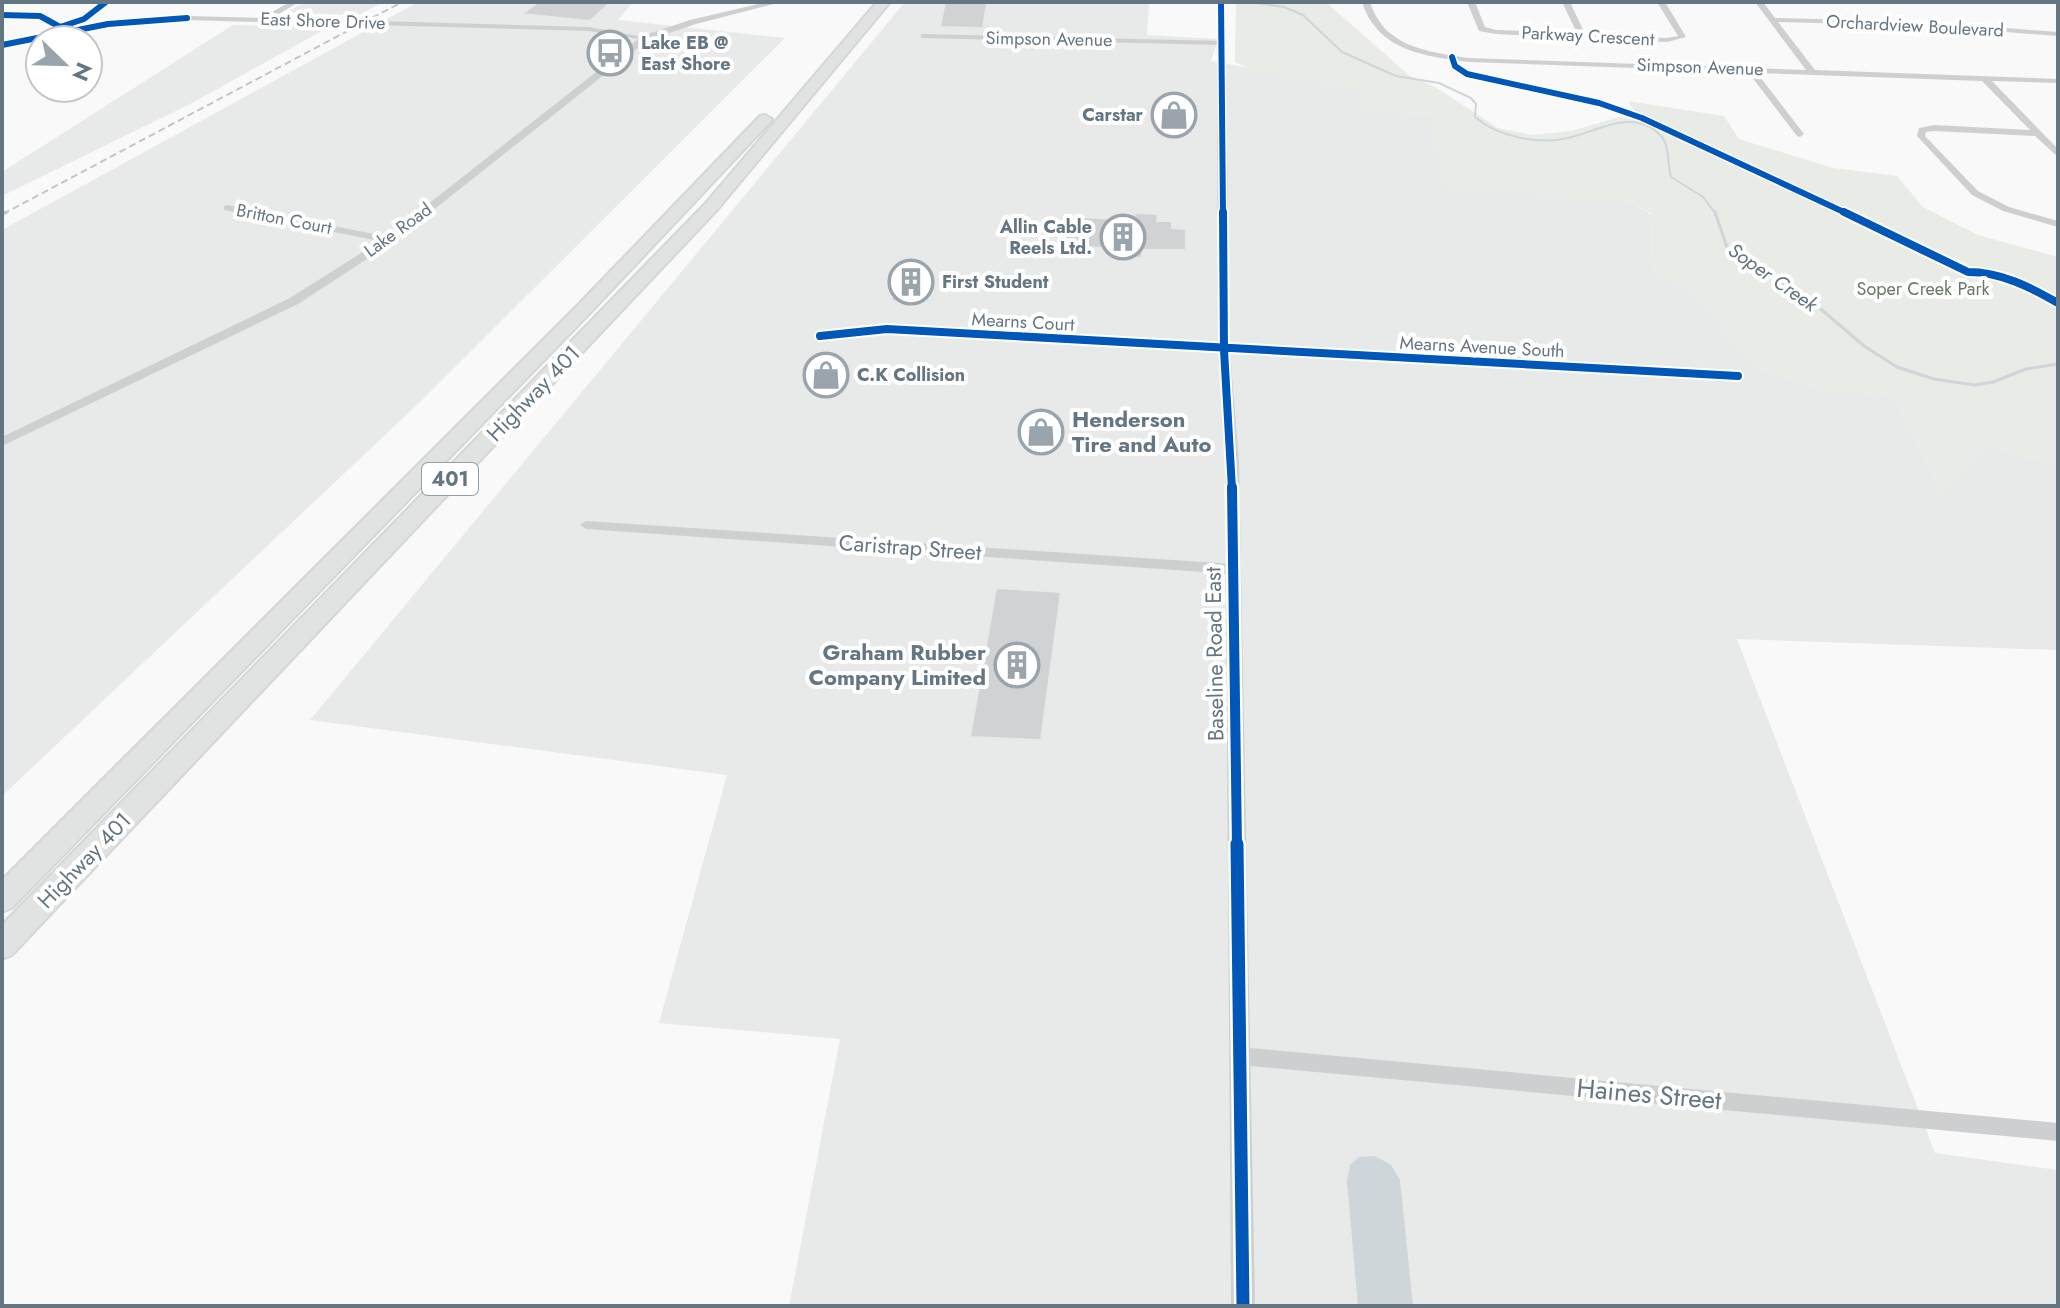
<svg xmlns="http://www.w3.org/2000/svg" width="2060" height="1308" viewBox="0 0 2060 1308" font-family="Jost,sans-serif">
	<rect width="100%" height="100%" fill="#f9f9f9"/>
	<path fill="#e8e9e9" d="M306 2H383L359 15 285 13Z
		M418 2H633L618 20 785 38 420 402 2 796V230Z
		M905 2 1149 4 1147 35 1218 39 1211 61 1363 89V108L1435 116 1434 137 1584 197 1631 203 1652 215 1651 268 1700 298 1755 367 1821 389 1889 394 1909 423 1942 492 1983 444 2058 466V650L1737 639 1935 1153 2058 1170V1306H789L840 1039 659 1023 727 775 310 720Z
		M233 25 329 27 190 104 2 196V172Z"/>
	<path fill="#e8ebe6" d="M1236 2 1328 4 1410 76 1437 88 1498 128 1532 135 1571 131 1620 117 1640 121 1628 101 1724 116 1739 139 1833 168 1897 176 1923 207 1978 235 2058 257V466L1983 444 1942 492 1909 423 1889 394 1821 389 1755 367 1700 298 1651 268 1652 214 1631 203 1445 186 1434 137 1435 116 1362 108 1363 89 1251 69 1235 62Z"/>
	<path fill="#ced6d9" d="M1375 1156 1391 1165 1400 1180 1413 1306H1358L1347 1181 1350 1165 1359 1157Z"/>
	<g fill="none" stroke-linecap="round" stroke-linejoin="round">
		<path stroke="#ced6d9" stroke-width="2" d="M1250 2 1284 7 1303 15 1342 52 1396 76 1439 83 1471 98 1476 104 1475 117C1498 137 1539 145 1568 138 1598 131 1635 107 1661 136 1670 146 1667 164 1671 177L1703 197 1716 214"/>
		<path stroke="#ced6d9" stroke-width="3" d="M1715 212 1728 250 1815 304 1864 346 1897 367 1934 379 1974 385 1993 382 2026 369 2058 364"/>
	</g>
	<path fill="#d0d2d3" stroke="#e8e8e8" stroke-width="2" d="M538 2H611L590 21 522 14Z
		M945 2 987 3 983 28 940 27Z
		M1135 213 1158 214 1157 221H1172V228L1186 229V250H1142V258L1126 257 1127 249 1058 246 1063 216 1134 220Z
		M902 266 930 268 920 303 891 301Z
		M996 588 1061 592 1041 740 970 737Z"/>
	<g fill="none" stroke-linecap="round" stroke-linejoin="round">
		<g stroke="#d5d6d6" stroke-width="4">
			<path id="motorway" d="M877 2H890L717 210 12 955 2 959V925L705 204Z
				M765 115 772 119 770 122 590 313 12 908 2 912V880L578 305 760 116Z"/>
		</g>
		<path fill="#cecfd0" fill-rule="evenodd" d="M290 2H299L272 18 589 27 649 38 645 40 589 31 187 20 108 26 2 47V43L59 31 41 20 2 17V13C25 13 49 12 66 30L108 22 187 16 261 18Z
			M1362 2H1370C1384 47 1428 52 1469 58L1806 70 1755 2H1763L1775 18 1927 22 2058 32V36L1927 26 1778 22 1815 70 2058 79V83L1992 81 2058 149V157L2035 136 1934 131 1926 132 1925 136 1978 191 2009 207 2058 221V227L2003 211 1972 195 1917 136 1919 128 1934 125 2030 130 1982 81 1757 73 1804 134 1800 137 1797 136 1748 72 1469 62C1424 56 1378 51 1362 2Z
			M1467 2H1475L1485 27 1496 30 1577 33 1562 2H1570L1585 34 1667 38 1678 36 1657 2H1665L1686 37 1667 42 1496 34 1479 31Z
			M924 34 1223 41 1227 43 1223 45 921 38V34Z
			M227 205 389 237 394 240 389 243 224 210V206Z
			M887 326 1738 373 1744 376 1738 379 887 332 820 339 815 336 820 333Z
			M586 521 1233 564 1240 569 1233 574 586 529 580 525Z
			M1240 1047 2058 1123V1141L1240 1065 1234 1062 1231 1056 1234 1050Z"/>
		<path fill="#cecfd0" fill-rule="evenodd" d="M767 2H782L696 24 648 40 393 242 298 304 2 446V437L290 298 385 238 642 36 690 20Z
			M1217 2H1225L1230 350 1239 463 1255 1306H1231L1225 463 1218 350Z"/>
		<use href="#motorway" fill="#e1e2e2" fill-rule="evenodd"/>
		<path stroke="#c3c5c6" stroke-width="2" stroke-dasharray="7 4" stroke-linecap="butt" d="M3 214 402 2"/>
		<path stroke="#c3c5c6" stroke-width="3" stroke-dasharray="9 5" stroke-linecap="butt" d="M2 214 7 212"/>
		<g stroke="#fff" stroke-width="9">
			<path id="cycleway-far3" d="M1221 2 1223 214
				M2 15 40 16 60 27 84 19 106 2
				M2 45 108 24 187 18
				M1452 57 1455 66 1467 74 1599 103 1642 118 1848 214"/>
		</g>
		<g stroke="#fff" stroke-width="12">
			<path id="cycleway-far2" d="M1223 212 1224 350 1232 489
				M1844 212 1968 272C2001 272 2030 287 2058 303
				M820 336 887 329 1738 376"/>
		</g>
		<g stroke="#fff" stroke-width="15">
			<path id="cycleway-far1" d="M1232 487 1237 846"/>
		</g>
		<g stroke="#fff" stroke-width="18">
			<path id="cycleway" d="M1237 844 1243 1306"/>
		</g>
		<use href="#cycleway-far3" stroke="#0057b8" stroke-width="6"/>
		<use href="#cycleway-far2" stroke="#0057b8" stroke-width="8"/>
		<use href="#cycleway-far1" stroke="#0057b8" stroke-width="10"/>
		<use href="#cycleway" stroke="#0057b8" stroke-width="13"/>
	</g>
	<defs>
		<g id="bus-ring" transform="scale(2.3)"><circle r="9.5" fill="#fff" stroke="#99a4ac" stroke-width="1.5"/><path d="M-5-6H5V4H4V6H2V4H-2V6H-4V4H-5ZM-3.5-4V0h7V-4ZM-3.5 1.2v1.5H-2V1.2ZM2 1.2v1.5H3.5V1.2Z" fill="#99a4ac"/></g>
		<g id="shop-ring" transform="scale(2.3)"><circle r="9.5" fill="#fff" stroke="#99a4ac" stroke-width="1.5"/><path d="M-5-2.5h2.3a2.7 3.5 0 0 1 5.4 0H5L5.5 6h-11ZM-1.5-2.5h3a1.5 2.3 0 0 0-3 0Z" fill="#99a4ac"/></g>
		<g id="building-ring" transform="scale(2.3)"><circle r="9.5" fill="#fff" stroke="#99a4ac" stroke-width="1.5"/><path d="M-4-6H4V6H1V3H-1V6H-4ZM-2.5-4.3h1.7v1.8h-1.7ZM.8-4.3h1.7v1.8H.8ZM-2.5-1h1.7V.8h-1.7ZM.8-1h1.7V.8H.8Z" fill="#99a4ac"/></g>
	</defs>
	<g fill-rule="evenodd">
		<use href="#bus-ring" x="610" y="53"/>
		<use href="#shop-ring" x="1174" y="115"/>
		<use href="#building-ring" x="1123" y="237"/>
		<use href="#building-ring" x="911" y="282"/>
		<use href="#shop-ring" x="826" y="375"/>
		<use href="#shop-ring" x="1041" y="432"/>
		<use href="#building-ring" x="1017" y="665"/>
	</g>
	<g text-anchor="middle" stroke-width="8" stroke-linejoin="round" paint-order="stroke">
		<g font-size="18" fill="#657683" stroke="#fff">
			<text transform="translate(323 21) rotate(2)" y="6">East Shore Drive</text>
			<text transform="translate(1915 26) rotate(3)" y="6">Orchardview Boulevard</text>
			<text transform="translate(1588 36) rotate(3)" y="6">Parkway Crescent</text>
			<text transform="translate(1049 39) rotate(1)" y="6">Simpson Avenue</text>
			<text transform="translate(1700 67) rotate(2)" y="6">Simpson Avenue</text>
			<text transform="translate(284 219) rotate(11)" y="6">Britton Court</text>
			<text transform="translate(398 230) rotate(-36)" y="6">Lake Road</text>
			<text transform="translate(1023 322) rotate(3)" y="6">Mearns Court</text>
			<text transform="translate(1482 347) rotate(3)" y="6">Mearns Avenue South</text>
		</g>
		<g font-size="18" font-weight="bold" fill="#657683" stroke="#fff" text-anchor="start">
			<text x="641" y="49">Lake EB @<tspan x="641" dy="21">East Shore</tspan></text>
			<text x="1143" y="121" text-anchor="end">Carstar</text>
			<text x="1092" y="233" text-anchor="end">Allin Cable<tspan x="1092" dy="21">Reels Ltd.</tspan></text>
			<text x="942" y="288">First Student</text>
			<text x="857" y="381">C.K Collision</text>
		</g>
		<g font-size="18" fill="#687a64" stroke="#fff">
			<text x="1923" y="295">Soper Creek Park</text>
		</g>
		<g font-size="20" font-style="italic" fill="#60757c" stroke="#fff">
			<text transform="translate(1773 277) rotate(35)" y="7">Soper Creek</text>
		</g>
		<rect fill="#fff" stroke="#939fa8" stroke-width="2" x="422" y="463" width="56" height="32" rx="6"/>
		<g font-size="20" font-weight="bold" fill="#657683">
			<text x="450" y="486">401</text>
		</g>
		<g font-size="22" fill="#657683" stroke="#fff">
			<text transform="translate(533 393) rotate(-46)" y="8">Highway 401</text>
			<text transform="translate(910 547) rotate(4)" y="8">Caristrap Street</text>
			<text transform="translate(1214 654) rotate(-91)" y="8">Baseline Road East</text>
			<text transform="translate(84 860) rotate(-46)" y="8">Highway 401</text>
		</g>
		<g font-size="22" font-weight="bold" fill="#657683" stroke="#fff" text-anchor="start">
			<text x="1072" y="427">Henderson<tspan x="1072" dy="25">Tire and Auto</tspan></text>
			<text x="986" y="660" text-anchor="end">Graham Rubber<tspan x="986" dy="25">Company Limited</tspan></text>
		</g>
		<g font-size="26" fill="#657683" stroke="#fff">
			<text transform="translate(1649 1094) rotate(5)" y="9">Haines Street</text>
		</g>
	</g>
	<rect width="2060" height="1308" fill="none" stroke="#657683" stroke-width="8"/>
	<g transform="translate(64 64) rotate(113)"><circle r="38" fill="#ffffff" stroke="#c1c8cd" stroke-width="2"/>
	<path d="M0-6L14 30L0 20L-14 30Z" fill="#99a4ac"/>
	<text y="-12" font-size="22" font-weight="bold" text-anchor="middle" fill="#657683">N</text>
	</g>
</svg>
